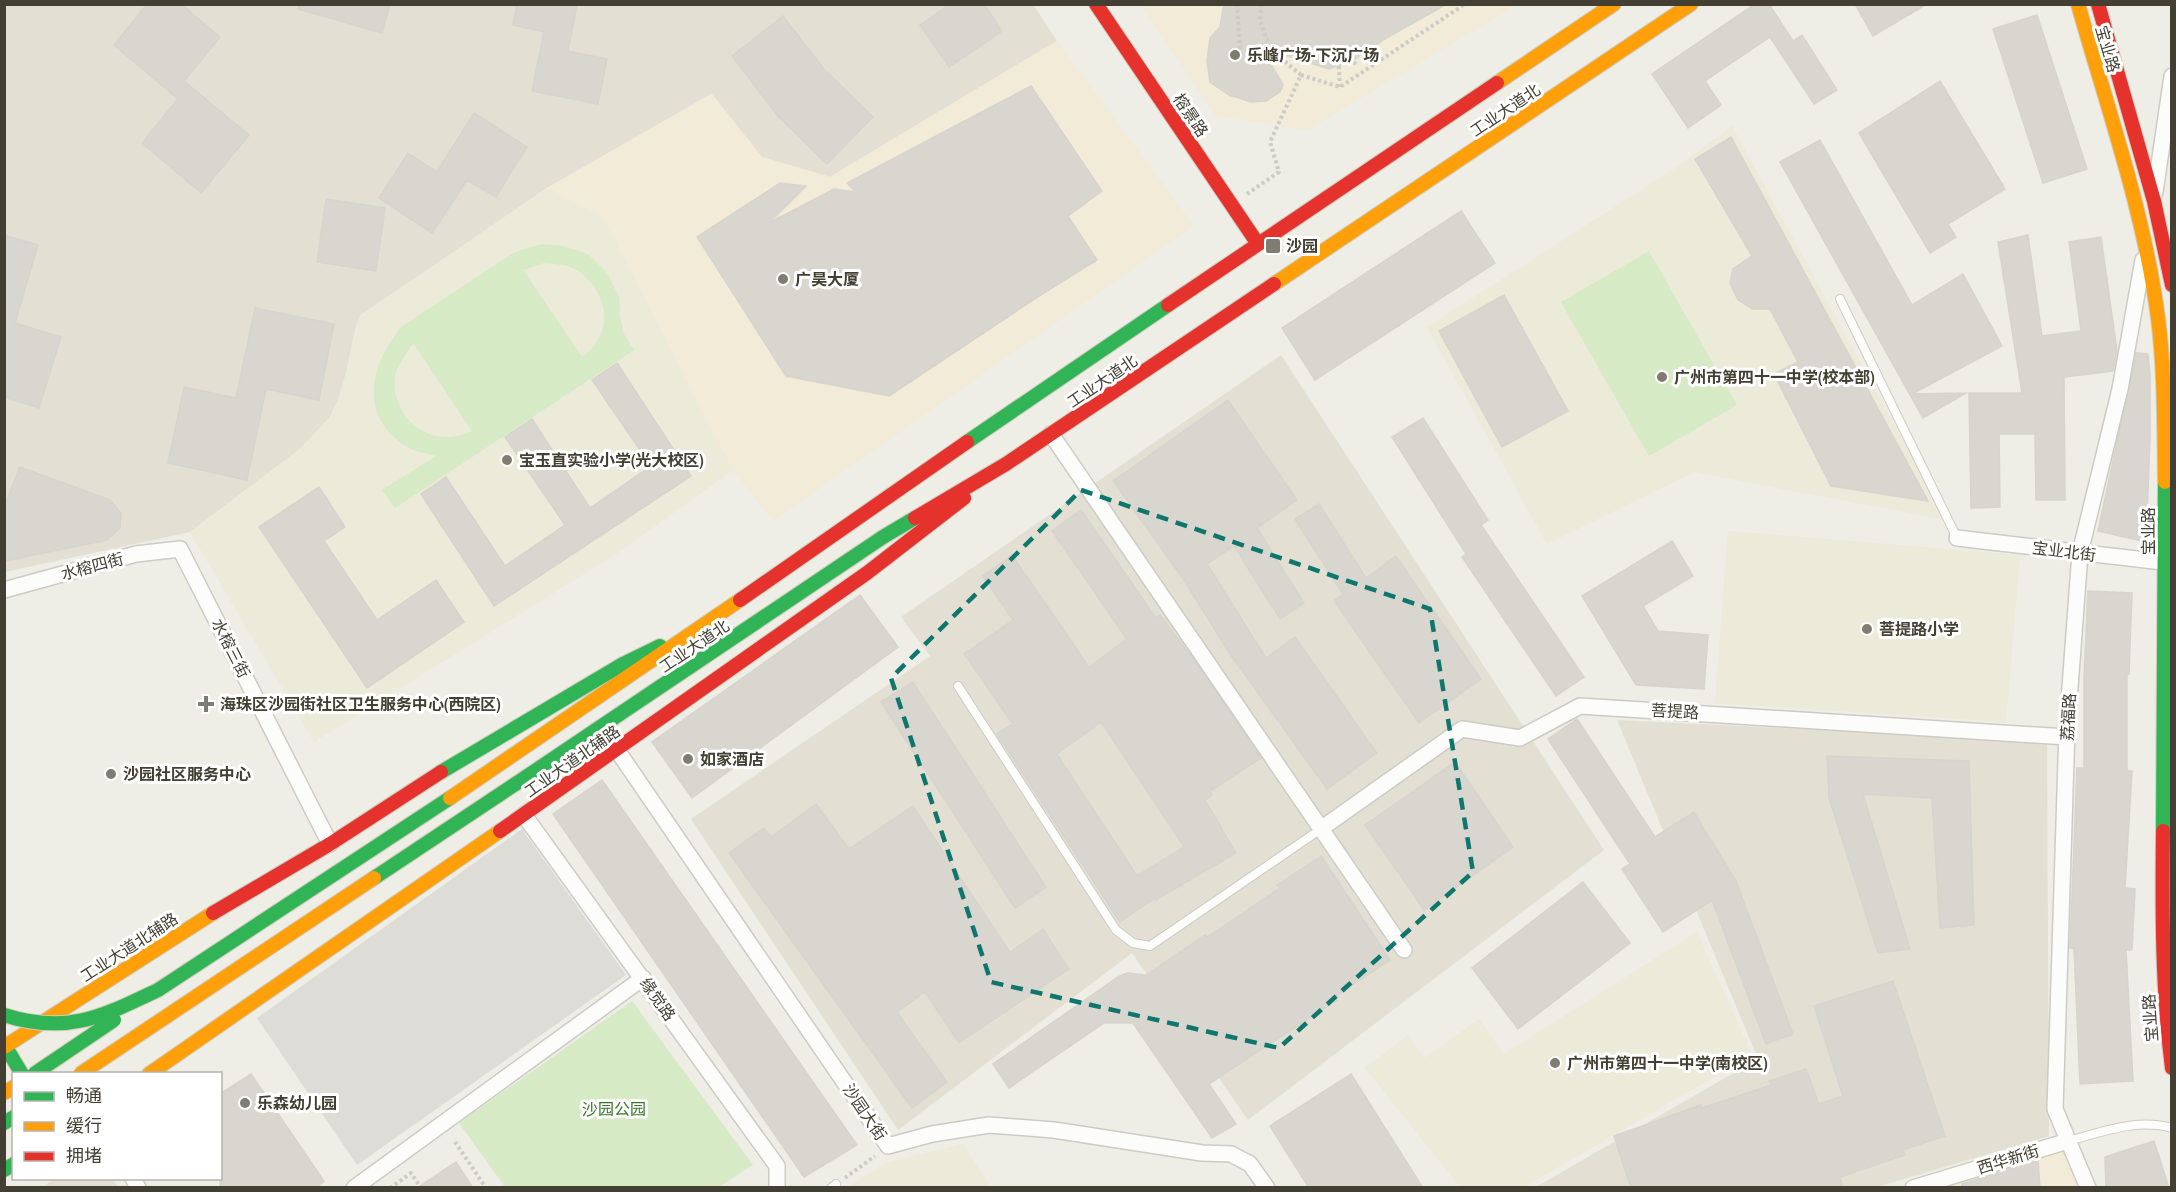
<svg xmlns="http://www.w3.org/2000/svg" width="2176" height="1192" viewBox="0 0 2176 1192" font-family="'Archivo Narrow','Noto Sans SC',sans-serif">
	<rect width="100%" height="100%" fill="#eeede6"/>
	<path fill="#e3e0d3" d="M1033 4 1057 41 830 177 762 157 711 94 547 188 361 315 356 326 346 373 338 400 330 417 300 449 190 532 5 572 4 5Z
		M1281 355 1604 850 1248 1120 1132 953 898 1130 691 819 930 656 901 617Z
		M1617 720 2047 741 2049 1136 1877 1187 1534 1188 1758 1059Z
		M56 1178 112 1179 118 1187H42Z"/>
	<path fill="#f2ebd8" d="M1141 5H1517L1307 130 1216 116Z
		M1057 41 1194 226 773 521 733 470 603 217 547 188 712 94 762 157 830 177Z
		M2061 1147 2077 1187 1926 1188Z"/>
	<path fill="#ecead8" d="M1732 126 1946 520 1694 472 1547 544 1427 327 1677 167Z
		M547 188 603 217 733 470 619 552 314 742 190 532 300 449 330 417 338 400 346 373 356 326 361 315Z
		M1728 531 2020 555 2006 722 1715 703Z
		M1697 932 1752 1055 1524 1187H1460L1365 1068 1408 1035 1424 1058 1479 1019 1504 1054Z
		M963 1144 991 1187H848L888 1162Z"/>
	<path fill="#d6eac6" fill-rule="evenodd" d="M541 244 563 246 588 254 607 273 619 297 620 317 624 334 634 350 395 508 382 490 436 456C427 453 417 453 409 448 357 417 369 366 402 326L515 252ZM544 263C552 264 560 264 568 266 592 275 611 305 602 331 599 342 590 350 582 357L523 270ZM413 344H414L472 431C440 446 408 432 397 399 394 391 394 381 396 372 400 361 407 353 413 344Z
		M1649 251 1737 405 1649 456 1561 302Z
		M632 1001 753 1165 719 1187H505L459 1123Z"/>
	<path fill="#dddcd6" d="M522 829 626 975 357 1165 257 1018Z"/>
	<path fill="#d8d6cf" stroke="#d6d4cc" stroke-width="1.5" fill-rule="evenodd" d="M147 4H181L220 37 184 81 249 135 201 193 142 143 178 99 114 45Z
		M299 4H390L382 33 298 9Z
		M517 4H577L568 51 607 59 598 104 532 91 544 32 513 25Z
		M950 4H984L1002 31 949 67 920 25Z
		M1224 4H1447L1388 37 1352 61 1329 69 1262 48 1283 85 1280 92 1266 101 1251 102 1229 95 1210 82 1207 61 1210 38 1220 27Z
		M1755 4H1769L1793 41 1802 35 1837 90 1814 104 1770 37 1705 81 1721 105 1688 128 1652 74Z
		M1855 4H1927L1873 36Z
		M2037 15 2087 169 2043 183 1993 29Z
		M783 16 824 69 873 117 827 164 777 115 732 56Z
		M1940 81 2005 189 1948 224 1956 237 1930 253 1859 133Z
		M1031 86 1102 191 1068 216 1097 260 1039 296 889 396 786 376 697 237 780 183 806 186 769 223 834 189 856 192 847 183Z
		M474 113 527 147 496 197 467 180 432 233 379 198 408 153 437 172Z
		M1731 137 1928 501 1831 486 1774 374 1798 362 1770 309H1753L1738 300 1730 283 1733 269 1752 256 1695 159Z
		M1820 140 1912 305 1963 274 2002 346 1912 394 1966 393 1923 418 1780 162Z
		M326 199 385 208 376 271 317 262Z
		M1461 211 1495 263 1315 380 1282 328Z
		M4 235 38 245 15 323 61 337 39 408 4 397Z
		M2028 235 2042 336 2081 331 2069 242 2101 237 2117 351 2113 371 2064 377 2065 500H2036L2035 434H1999L2000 507 1971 508 1969 393H2022L1998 242Z
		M1504 295 1568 411 1502 447 1439 331Z
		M255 308 334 324 319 400 266 389 247 480 168 463 184 387 236 398Z
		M2136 353 2148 354 2150 375V439L2146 542 2098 531Z
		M617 363 691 476 494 606 421 494 446 477 505 566 565 525 505 437 532 419 590 508 651 466 592 380Z
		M1228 400 1297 500 1257 528 1304 603 1280 619 1234 546 1207 564 1266 658 1295 637 1377 753 1327 789 1230 654 1184 580 1113 481Z
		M1423 418 1488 520 1481 525 1584 677 1556 696 1462 557 1466 554 1392 437Z
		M20 467 110 500 121 513 120 528 107 540 4 561V507Z
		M319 487 345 527 324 541 377 620 436 580 464 622 367 688 259 527Z
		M1319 504 1366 578 1396 556 1481 679 1419 723 1334 601 1343 594 1295 519Z
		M1081 510 1156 618 1160 615 1197 664 1261 758 1210 791 1212 795 1205 800 1236 853 1156 900 1155 898 1120 922 997 734 1013 724 964 654 1013 620 983 576 1012 555 1089 667 1127 639 1052 531ZM1101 722 1184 847 1137 876 1057 754Z
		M1672 541 1693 576 1643 606 1658 631 1708 635 1704 689 1636 685 1582 596Z
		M2088 591 2132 593 2129 674H2127V771H2132L2125 888 2135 889 2132 950H2126L2133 1081 2080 1084 2074 948H2070L2077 768H2084V678Z
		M860 595 898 647 692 798 652 742Z
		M913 682 1046 887 1015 908 881 702Z
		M1577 719 1655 837 1694 812 1736 881 1793 1034 1766 1044 1712 900 1663 932 1622 869 1630 864 1548 739Z
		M1827 756 1969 761 1974 925 1940 928 1932 798 1863 794 1910 949 1878 953 1829 798Z
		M1455 762 1513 847 1424 910 1365 825Z
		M602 780 857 1145 804 1177 553 814Z
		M816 804 849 849 913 806 1010 952 1043 929 1069 969 959 1043 925 992 897 1012 947 1082 912 1108 729 853 764 828 771 837Z
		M1321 856 1390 960 1335 997 1337 1000 1209 1084 1236 1124 1212 1138 1133 1023H1104L1009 1088 993 1064 1118 977 1127 973 1146 975 1205 935 1207 937 1280 888 1277 885Z
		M1583 882 1630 943 1518 1029 1472 968Z
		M1893 981 1945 1136 1903 1150 1905 1155 1840 1177 1843 1188H1631L1614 1136 1701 1105 1702 1108 1771 1085 1769 1081 1806 1069 1819 1104 1843 1096 1814 1006Z
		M251 1074 324 1181 315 1188H220V1094Z
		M1351 1074 1423 1188H1309L1270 1126Z
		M2154 1141 2169 1188H2106L2105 1157Z
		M2038 1160 2040 1188H1962V1184Z
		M456 1162 473 1188H417Z"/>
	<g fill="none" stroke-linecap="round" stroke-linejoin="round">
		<g stroke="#cccbc4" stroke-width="10">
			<path id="lane" d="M1840 299 1957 538
				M958 686 1116 930 1133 943 1150 946 1321 829
				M2068 1141C2102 1132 2137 1118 2172 1128
				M831 1188 836 1184"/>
		</g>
		<g stroke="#cccbc4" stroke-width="18">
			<path id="street" d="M2155 192 2172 76
				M1051 434 1404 950
				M1957 538 2171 563
				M4 590 136 554 180 549 330 844
				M617 750 888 1146 932 1134 989 1125 1054 1130 1202 1153 1231 1154 1250 1164 1267 1188
				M524 815 777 1166V1188
				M1322 828 1462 729 1520 738 1580 706 2067 737
				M133 1178 138 1188
				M354 1188 643 978
				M1913 1188 2068 1141
				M2088 1188 2055 1109 2067 728 2080 553 2120 389 2143 260"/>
		</g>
		<g stroke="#cdccbd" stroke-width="16">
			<path id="fast" d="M967 442 1168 305
				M441 772 623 664 660 646
				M526 777 883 537 915 518
				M2163 831 2165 482
				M158 990 450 798
				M4 1044 22 1074
				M4 1123 14 1117
				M4 1170 14 1164"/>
		</g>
		<g stroke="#cdccbd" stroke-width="16">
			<path id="slow" d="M2078 4C2107 107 2144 211 2158 318 2165 372 2164 427 2165 482
				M1497 83 1614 4
				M1274 284 1691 4
				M450 798 740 600
				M4 1047 213 913
				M149 1074 500 831
				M4 1093 14 1087"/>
		</g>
		<g stroke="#cdccbd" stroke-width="16">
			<path id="jam" d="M1096 4 1258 244
				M2098 4 2154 201 2172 285
				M1168 305 1497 83
				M915 518 1006 464 1274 284
				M740 600 967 442
				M500 831 867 573 964 498
				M2163 831C2162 911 2162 989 2172 1068
				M213 913 330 844 441 772"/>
		</g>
		<path stroke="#cccbc5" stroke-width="4" stroke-dasharray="3 3" stroke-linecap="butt" d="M1237 4 1240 51
			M1301 75 1340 87 1465 4
			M1340 87 1338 52 1356 64
			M1247 194 1279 172 1270 142 1301 75 1271 50 1260 21 1261 4
			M455 1142 486 1188
			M845 1178 875 1156
			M390 1188 411 1173 421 1188"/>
		<use href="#lane" stroke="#fcfcfb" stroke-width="8"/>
		<use href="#street" stroke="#fcfcfb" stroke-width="15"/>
		<use href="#fast" stroke="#30b455" stroke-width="14"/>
		<use href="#slow" stroke="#ff9f0a" stroke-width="14"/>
		<use href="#jam" stroke="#e5322d" stroke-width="14"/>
		<g stroke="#d0cdb4" stroke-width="16" stroke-linecap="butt">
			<path id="fast-bridge" d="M374 878 526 777
				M4 1015C67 1035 101 1017 158 990
				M34 1074 114 1020"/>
		</g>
		<g stroke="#d0cdb4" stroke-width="16" stroke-linecap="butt">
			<path id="slow-bridge" d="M80 1074 374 878"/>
		</g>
		<use href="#fast-bridge" stroke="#30b455" stroke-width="14"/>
		<use href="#slow-bridge" stroke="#ff9f0a" stroke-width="14"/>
	</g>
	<path fill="none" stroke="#0f766e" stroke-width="4.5" stroke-dasharray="12 8" stroke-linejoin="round" d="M1081 490 1430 609 1473 872 1279 1048 991 982 891 678Z"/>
	<g fill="#7f7d72" stroke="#fff" stroke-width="2">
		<circle cx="1235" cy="55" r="6"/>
		<rect x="1265" y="238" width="16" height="16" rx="3"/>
		<circle cx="783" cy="279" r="6"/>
		<circle cx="1662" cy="377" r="6"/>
		<circle cx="507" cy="460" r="6"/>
		<circle cx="1867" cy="629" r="6"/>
		<path d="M203 695h6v6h6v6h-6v6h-6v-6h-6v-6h6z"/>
		<circle cx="688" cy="759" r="6"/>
		<circle cx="111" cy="774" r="6"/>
		<circle cx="1555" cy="1063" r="6"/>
		<circle cx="245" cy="1103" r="6"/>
	</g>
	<g text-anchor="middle" stroke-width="6" stroke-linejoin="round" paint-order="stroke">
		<g font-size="16" fill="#434033" stroke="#fff">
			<text transform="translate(2108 49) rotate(74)" y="6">宝业路</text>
			<text transform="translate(1505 110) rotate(-34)" y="6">工业大道北</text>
			<text transform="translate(1191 115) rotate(56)" y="6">榕景路</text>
			<text transform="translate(1102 381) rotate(-34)" y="6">工业大道北</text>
			<text transform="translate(2148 531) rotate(-90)" y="6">宝业路</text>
			<text transform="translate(2064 551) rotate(7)" y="6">宝业北街</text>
			<text transform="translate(92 566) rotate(-15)" y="6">水榕四街</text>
			<text transform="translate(694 646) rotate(-34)" y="6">工业大道北</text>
			<text transform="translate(231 648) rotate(63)" y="6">水榕三街</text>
			<text transform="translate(1675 711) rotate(3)" y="6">菩提路</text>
			<text transform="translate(2068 717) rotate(-87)" y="6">荔福路</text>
			<text transform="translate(572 761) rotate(-35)" y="6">工业大道北辅路</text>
			<text transform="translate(129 947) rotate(-33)" y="6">工业大道北辅路</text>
			<text transform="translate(658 999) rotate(55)" y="6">缘觉路</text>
			<text transform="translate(2150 1018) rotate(-94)" y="6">宝业路</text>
			<text transform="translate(865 1112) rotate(56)" y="6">沙园大街</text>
			<text transform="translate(2008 1159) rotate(-17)" y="6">西华新街</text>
		</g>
		<g font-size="16" font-weight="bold" fill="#434033" stroke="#fff" text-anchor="start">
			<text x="1247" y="61">乐峰广场-下沉广场</text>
			<text x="1286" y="252">沙园</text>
			<text x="795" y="285">广昊大厦</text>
			<text x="1674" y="383">广州市第四十一中学(校本部)</text>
			<text x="519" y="466">宝玉直实验小学(光大校区)</text>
			<text x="1879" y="635">菩提路小学</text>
			<text x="220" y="710">海珠区沙园街社区卫生服务中心(西院区)</text>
			<text x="700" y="765">如家酒店</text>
			<text x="123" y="780">沙园社区服务中心</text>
			<text x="1567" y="1069">广州市第四十一中学(南校区)</text>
			<text x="257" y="1109">乐森幼儿园</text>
		</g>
		<g font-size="16" fill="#397527" stroke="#fff">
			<text x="614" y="1115">沙园公园</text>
		</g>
	</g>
	<rect width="2176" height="1192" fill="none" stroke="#434033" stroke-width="12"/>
	<rect x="12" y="1072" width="210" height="108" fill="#ffffff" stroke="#b4b3ad" stroke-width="1.5"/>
	<rect x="24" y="1092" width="30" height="9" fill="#30b455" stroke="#b4b3ad" stroke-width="1.5"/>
	<text x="66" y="1102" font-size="18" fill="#434033">畅通</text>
	<rect x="24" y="1122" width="30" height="9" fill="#ff9f0a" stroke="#b4b3ad" stroke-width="1.5"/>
	<text x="66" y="1132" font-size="18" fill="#434033">缓行</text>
	<rect x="24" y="1152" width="30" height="9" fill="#e5322d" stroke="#b4b3ad" stroke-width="1.5"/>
	<text x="66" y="1162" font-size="18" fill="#434033">拥堵</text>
</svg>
